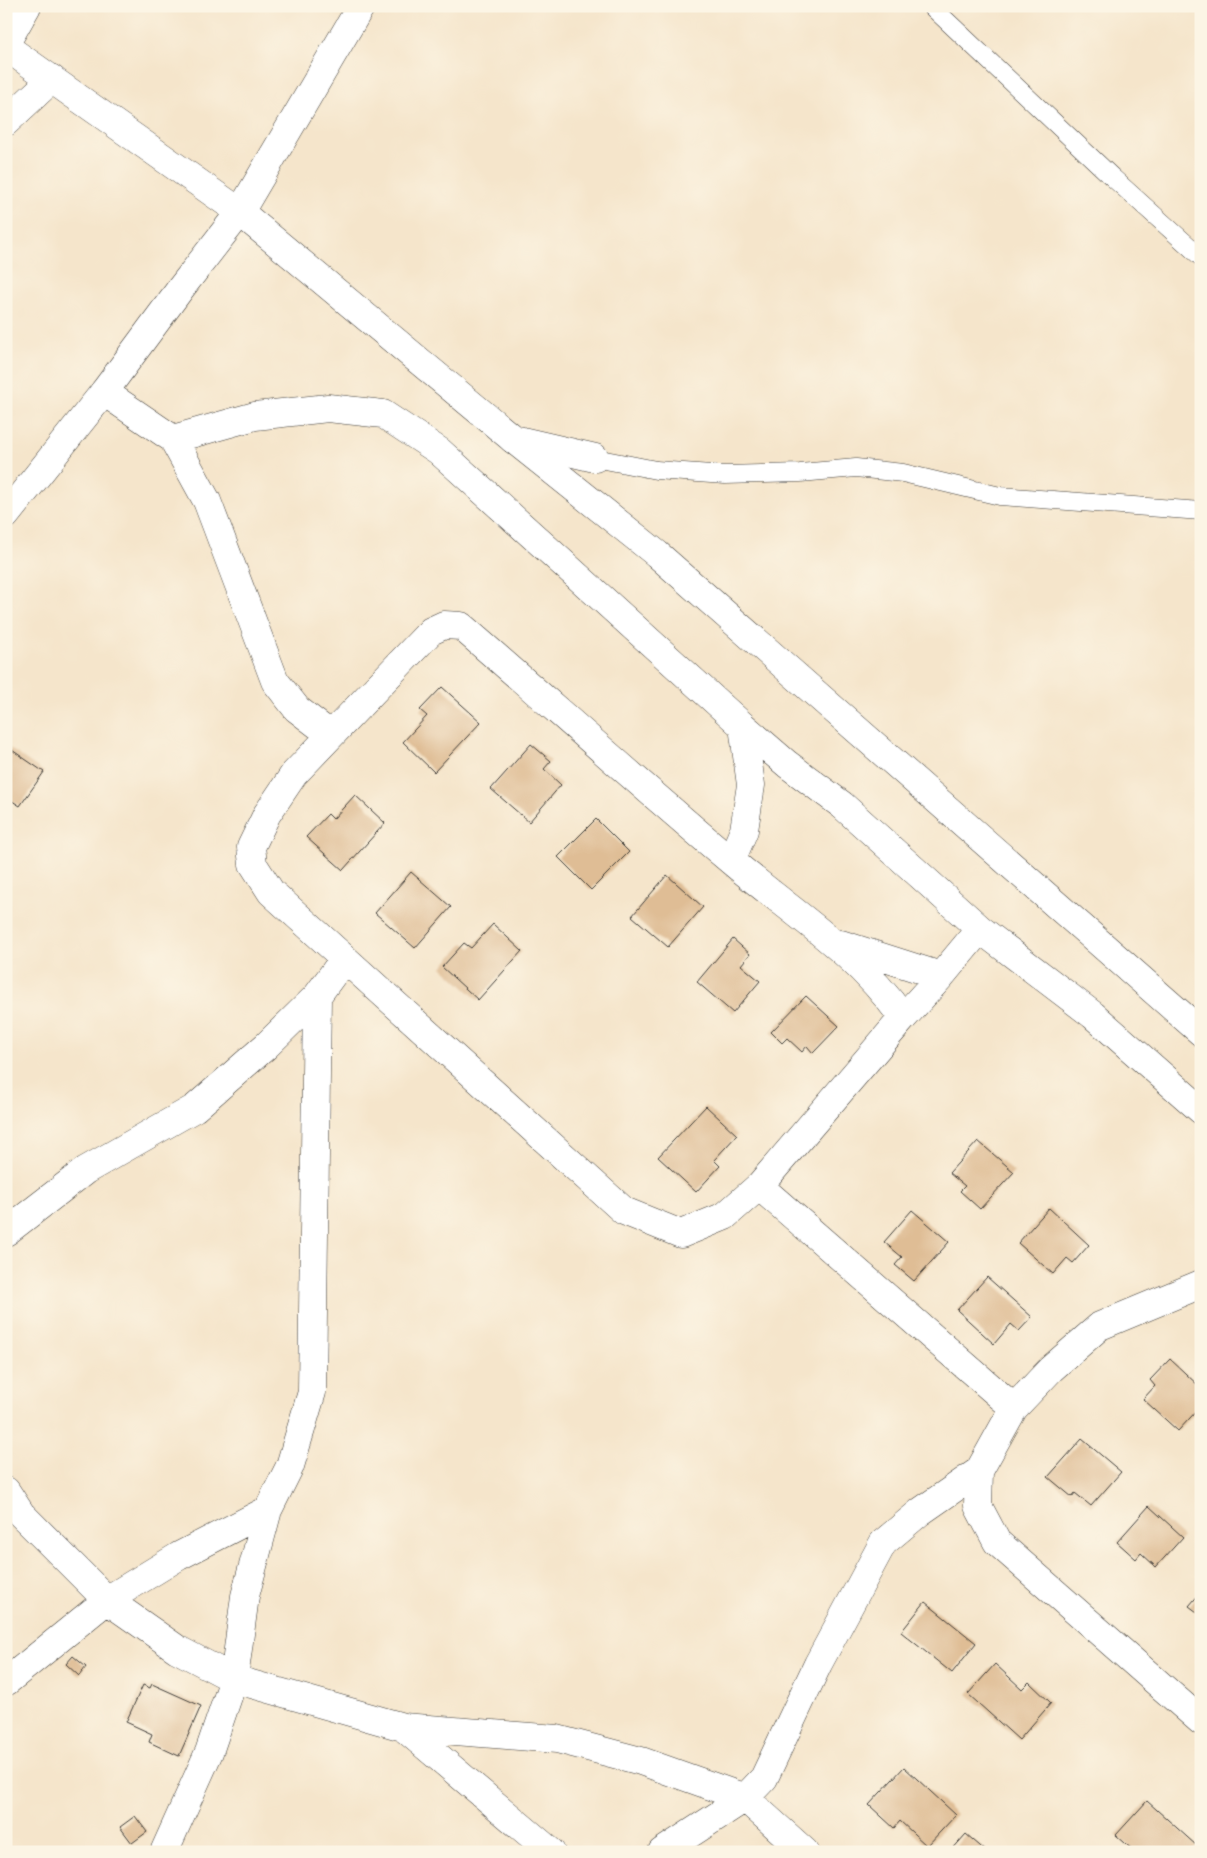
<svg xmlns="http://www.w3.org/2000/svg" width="1207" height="1858" viewBox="0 0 1207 1858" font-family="'IM FELL Double Pica',serif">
	<rect width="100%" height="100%" fill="#fcf5e5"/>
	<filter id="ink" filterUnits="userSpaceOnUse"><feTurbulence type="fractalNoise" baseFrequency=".02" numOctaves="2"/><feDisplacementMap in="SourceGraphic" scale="10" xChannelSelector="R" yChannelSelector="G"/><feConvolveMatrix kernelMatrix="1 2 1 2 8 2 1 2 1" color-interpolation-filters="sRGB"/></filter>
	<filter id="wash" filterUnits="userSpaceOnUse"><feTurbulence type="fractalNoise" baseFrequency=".0096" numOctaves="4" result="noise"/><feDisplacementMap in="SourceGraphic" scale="20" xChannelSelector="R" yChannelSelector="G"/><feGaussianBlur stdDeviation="1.12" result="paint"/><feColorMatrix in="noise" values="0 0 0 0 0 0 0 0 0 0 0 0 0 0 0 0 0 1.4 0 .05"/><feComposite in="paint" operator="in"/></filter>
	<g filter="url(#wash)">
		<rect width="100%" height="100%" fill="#f5e5cb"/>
		<g id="blocks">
			<path fill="#dfbd95" d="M442 687 481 722 434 772 403 742 427 716 420 710Z
				M531 744 551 761 544 769 561 785 529 822 491 789Z
				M6 746 44 772 20 806 6 797Z
				M355 795 385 823 343 870 306 837 328 814 333 819Z
				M596 819 629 852 591 890 558 857Z
				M411 872 451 907 415 948 375 913Z
				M667 875 703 907 668 947 632 916Z
				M493 924 522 951 478 1000 442 967 464 943 471 948Z
				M733 939 750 954 741 965 760 981 733 1013 697 982Z
				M806 996 839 1026 813 1053 807 1046 802 1052 787 1038 782 1043 771 1032Z
				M706 1106 737 1135 714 1160 720 1166 696 1192 658 1157Z
				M978 1141 1014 1172 980 1209 960 1191 965 1186 949 1173Z
				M1049 1208 1089 1245 1073 1263 1067 1258 1053 1274 1018 1243Z
				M912 1210 949 1242 914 1281 895 1265 902 1257 884 1242Z
				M987 1277 1032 1317 1019 1331 1011 1324 994 1344 957 1310Z
				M1170 1359 1201 1388V1406L1178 1431 1143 1399 1155 1386 1150 1380Z
				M1082 1439 1121 1472 1091 1506 1075 1493 1072 1497 1048 1477Z
				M1149 1506 1183 1537 1156 1567 1141 1553 1136 1559 1117 1542Z
				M1201 1592V1615L1189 1606Z
				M925 1602 976 1643 952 1673 901 1632Z
				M73 1656 86 1667 79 1676 66 1664Z
				M995 1664 1022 1689 1029 1682 1051 1703 1019 1740 968 1694Z
				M152 1684 201 1706 179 1756 149 1742 152 1734 126 1722 143 1685 150 1688Z
				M904 1767 956 1815 927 1846 900 1821 894 1828 869 1805Z
				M1147 1801 1197 1846 1192 1852H1135L1116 1835Z
				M135 1816 147 1832 132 1843 120 1827Z
				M966 1834 987 1852H950Z"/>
		</g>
	</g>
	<g filter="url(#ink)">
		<use href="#blocks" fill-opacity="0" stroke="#3d3a36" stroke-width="1"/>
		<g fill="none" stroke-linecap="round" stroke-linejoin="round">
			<g stroke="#3d3a36" stroke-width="19">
				<path id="service" d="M931 6 1112 177 1201 257
					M595 458 656 470 725 475 800 473 856 468 903 473 1000 496 1201 511"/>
			</g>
			<g stroke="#3d3a36" stroke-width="29">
				<path id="minor" d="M6 43 27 6
					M6 122 52 79
					M104 392 173 439 207 501 275 681 297 709 331 735
					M173 439 255 416 328 408 383 414 439 451 743 726 787 764 842 805 980 929 1093 1015 1201 1110
					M513 439 595 458
					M444 625 461 626C551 704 639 784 730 860 792 913 855 950 903 1018L759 1186 725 1216 681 1234 624 1211 271 892 253 864 251 847 267 814 294 774 431 631Z
					M731 861 744 830 751 785 743 726
					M841 944 941 976 980 929
					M903 1018 941 976
					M759 1186 1014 1408
					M6 1232 86 1170 195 1108 266 1046 317 996 344 959
					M1201 1284 1100 1326 1051 1369 1014 1408 979 1471 978 1506 997 1542 1201 1721
					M6 1491 21 1514 107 1600 177 1649 234 1679 403 1727 551 1852
					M6 1682 107 1600 179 1556 268 1510
					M403 1727 557 1739 641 1761 745 1798 764 1778 818 1664 883 1543 920 1512 979 1471
					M164 1852 209 1752 234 1679 245 1596 268 1510 290 1466 312 1392 317 996
					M662 1852 745 1798 805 1852"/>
			</g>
			<g stroke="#3d3a36" stroke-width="29">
				<path id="tertiary" d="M6 47 240 212 513 439 657 554 1201 1032
					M6 515 104 392 181 288 240 212 361 6"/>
			</g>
			<use href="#service" stroke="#fff" stroke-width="18"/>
			<use href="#minor" stroke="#fff" stroke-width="28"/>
			<use href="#tertiary" stroke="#fff" stroke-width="28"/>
		</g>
	</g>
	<rect width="1207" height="1858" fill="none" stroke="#fcf5e5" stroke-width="25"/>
</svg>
